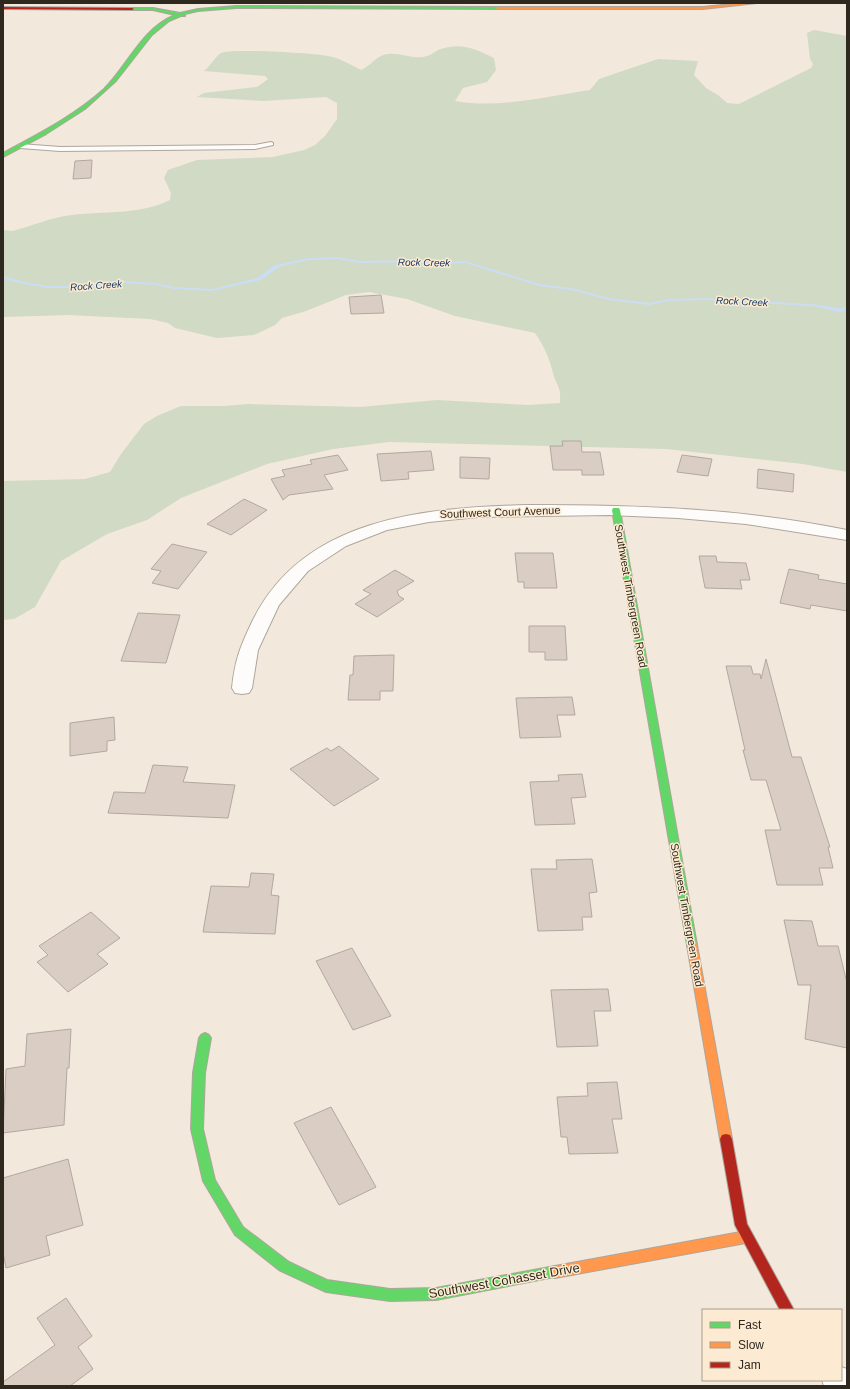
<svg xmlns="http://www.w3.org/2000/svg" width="850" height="1389" viewBox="0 0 850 1389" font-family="Arial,sans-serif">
	<rect width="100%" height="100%" fill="#f2e9dc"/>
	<path fill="#d0dac4" d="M814 30 847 36V472L803 464 666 449 389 442 333 449 267 464 181 498 147 520 107 534 61 561 35 607 14 619 3 620V481L85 479 110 472 121 454 144 424 157 416 181 406H225L248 404 360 407 437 400 528 405 560 403C561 385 557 387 553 373 549 357 544 346 535 333L455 316 407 299 369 292 346 295 306 311 282 318 275 325 254 335 217 338 175 328 168 323 150 319 68 315 3 317V230L12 231C32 226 52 217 72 215 104 211 141 215 170 200L171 193 164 178 168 170 197 160 273 157 304 150 315 145 325 136 337 119V103L326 97 264 101 197 97 204 93 257 87 268 79 265 76 204 71C210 66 215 57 221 53 229 48 315 53 328 56 340 58 351 65 361 70 368 67 373 61 379 57 394 48 410 61 427 56 432 55 436 50 441 49 461 42 476 49 494 58L496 70 487 82 463 88 455 101C500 109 547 96 590 90L599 79 658 59 698 61 694 75 706 88 718 95 727 103 739 104 811 68 813 64 810 59 807 33Z"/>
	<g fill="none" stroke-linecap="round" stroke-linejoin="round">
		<path fill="#cbddf3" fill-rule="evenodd" d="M338 257 360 261 421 260 429 263 465 261 540 284 576 289 609 298 649 303 669 299 707 298 812 304 839 308 847 307V310L839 312 812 306 707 300 669 301 649 305 609 300 576 291 539 286 465 263 429 265 420 262 360 263 338 259 309 260 279 267 261 280 212 291 174 289 156 285 127 283 86 288H48L24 284 3 279V276L25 282 48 286H86L127 281 156 283 174 287 212 289 257 278 275 265 309 258Z"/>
	</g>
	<path fill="#dacec4" stroke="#b1a8a0" d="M92 160 91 178 73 179 75 161Z
		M381 295 384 313 351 314 349 297Z
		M562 441H581L582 452H600L604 475H582V470H553L550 446H563Z
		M431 451 434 470 408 472 409 479 381 481 377 454Z
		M338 455 348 470 324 475 333 489 289 495 283 500 271 479 285 476 282 470 312 464 310 460Z
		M682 455 712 459 708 476 677 472Z
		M460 457 490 458 489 479 460 478Z
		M758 469 794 474 793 492 757 488Z
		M244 499 267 510 231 535 207 524Z
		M172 544 207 552 178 589 152 583 161 571 151 569Z
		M515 553H553L557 588H524V582H518Z
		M699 556H716L717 562 746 563 750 580H740L742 589 705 588Z
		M789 569 819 575 818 579 847 584V611L811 605 810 609 780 603Z
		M395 570 414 581 397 591 399 596 404 599 377 617 355 604 371 594 363 590Z
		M138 613 180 615 166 663 121 661Z
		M529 626H565L567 660H545V652H529Z
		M394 655 393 691H380V700H348L350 675H353L354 656Z
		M766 659 792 757H801L830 847H828L833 868H819L823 885H777L765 830H781L766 780H751L743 750H745L726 666H751L753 674H760L761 679Z
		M572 697 575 715H557L561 737 520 738 516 698Z
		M114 717 115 740 107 741V751L70 756V723Z
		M339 746 379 779 334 806 290 769 327 748 331 751Z
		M153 765 188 767 183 782 235 785 228 818 108 813 114 792 145 793Z
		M582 774 586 797 571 798 575 824 535 825 530 782 559 781 558 775Z
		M592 859 597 892 589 893 592 917H582L583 930 538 931 531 869H557L556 860Z
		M251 873 274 874 271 895 279 896 275 934 203 932 211 886 249 887Z
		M91 912 120 938 97 954 108 964 68 992 37 962 48 955 39 946Z
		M784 920 812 921 818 946H838L847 983V1048L805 1039 811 985H798Z
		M352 948 391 1016 353 1030 316 961Z
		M608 989 611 1011H594L598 1046 557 1047 551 990Z
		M71 1029 69 1068H67L64 1125 3 1133 6 1069 25 1066 27 1034Z
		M617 1082 622 1119H612L618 1153 569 1154 567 1137H561L557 1097 588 1096 587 1083Z
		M331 1107 376 1187 339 1205 294 1123Z
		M68 1159 83 1225 46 1236 50 1255 6 1268 3 1252V1178Z
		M66 1298 92 1336 78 1347 93 1369 70 1386H3V1382L55 1345 37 1318Z"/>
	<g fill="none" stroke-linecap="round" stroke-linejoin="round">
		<g stroke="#aea69c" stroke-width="2">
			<path id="lane" d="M271 142 273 143V145L255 149 60 151 20 148 17 146 20 144 60 147 255 145Z"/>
		</g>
		<g stroke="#aea69c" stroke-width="2">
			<path id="street" d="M527 505C635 505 741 508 847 530V540L746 524 678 518 609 515 478 517 429 522 387 530 346 546 308 571 279 605 258 650 252 688 249 693 242 694 235 693 232 688C235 660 240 647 252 622 303 517 424 508 527 505Z
				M841 1367 847 1369V1386H824L822 1380H841Z"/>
		</g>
		<g stroke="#aea69c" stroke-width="2">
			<path id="fast" d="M236 6 498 7 500 8 498 9 236 8 198 11 185 14V16H181L169 21 152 35 116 81 85 109 46 134 3 157V153C38 134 74 116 104 89 129 64 141 29 175 15L153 10H132L130 8H153L180 13 198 9Z
				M613 508H619L620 510 697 945 696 948 692 949 688 948 687 945 612 510Z
				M205 1033 209 1035 211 1038 205 1073 203 1129 215 1180 243 1227 289 1262 327 1280 390 1289 436 1288 555 1266 560 1268 561 1272 560 1276 436 1300 390 1301 326 1292 279 1270 235 1235 203 1181 191 1129 193 1073 199 1038 201 1035Z"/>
		</g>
		<g stroke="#aea69c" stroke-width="2">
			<path id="slow" d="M741 3H757L703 9H498L496 8 498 7H703Z
				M692 941 696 942 697 945 732 1139 730 1143 726 1144 722 1143 720 1139 687 945 688 942Z
				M746 1231 750 1233 752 1237 750 1241 746 1243 555 1278 550 1276 549 1272 550 1268 555 1266Z"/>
		</g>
		<g stroke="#aea69c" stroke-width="2">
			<path id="jam" d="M3 7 132 8 134 9 132 10 3 9Z
				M726 1134 730 1135 732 1139 747 1224 794 1310H780L735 1225 720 1139 722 1135Z"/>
		</g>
		<use href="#lane" fill="#fdfcfa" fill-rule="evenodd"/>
		<use href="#street" fill="#fdfcfa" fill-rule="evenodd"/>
		<use href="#fast" fill="#63d668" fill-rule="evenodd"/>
		<use href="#slow" fill="#ff974d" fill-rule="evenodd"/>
		<use href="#jam" fill="#b3261e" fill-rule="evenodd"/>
	</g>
	<g text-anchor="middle" stroke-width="3" stroke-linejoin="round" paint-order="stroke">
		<g font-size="10" font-style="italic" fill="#113967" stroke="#fcebd2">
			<text transform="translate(424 262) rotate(1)" y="4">Rock Creek</text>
			<text transform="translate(96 285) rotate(-4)" y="4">Rock Creek</text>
			<text transform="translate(742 301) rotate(3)" y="4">Rock Creek</text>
		</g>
		<g font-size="11" fill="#2e281f" stroke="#fcebd2">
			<text transform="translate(500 512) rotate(-2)" y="4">Southwest Court Avenue</text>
			<text transform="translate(631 596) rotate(80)" y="4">Southwest Timbergreen Road</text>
			<text transform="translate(687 915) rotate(80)" y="4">Southwest Timbergreen Road</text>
		</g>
		<g font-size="13" fill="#2e281f" stroke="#fcebd2">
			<text transform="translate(504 1280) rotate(-10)" y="5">Southwest Cohasset Drive</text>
		</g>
	</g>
	<rect width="850" height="1389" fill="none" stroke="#2e281f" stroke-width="8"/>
	<rect x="702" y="1309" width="140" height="72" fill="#fcebd2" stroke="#aa9d8a"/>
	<rect x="710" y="1322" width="20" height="6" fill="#63d668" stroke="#aa9d8a"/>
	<text x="738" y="1329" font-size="12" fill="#2e281f">Fast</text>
	<rect x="710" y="1342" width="20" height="6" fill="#ff974d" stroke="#aa9d8a"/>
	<text x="738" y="1349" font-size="12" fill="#2e281f">Slow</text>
	<rect x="710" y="1362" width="20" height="6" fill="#b3261e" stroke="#aa9d8a"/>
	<text x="738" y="1369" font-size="12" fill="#2e281f">Jam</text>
</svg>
